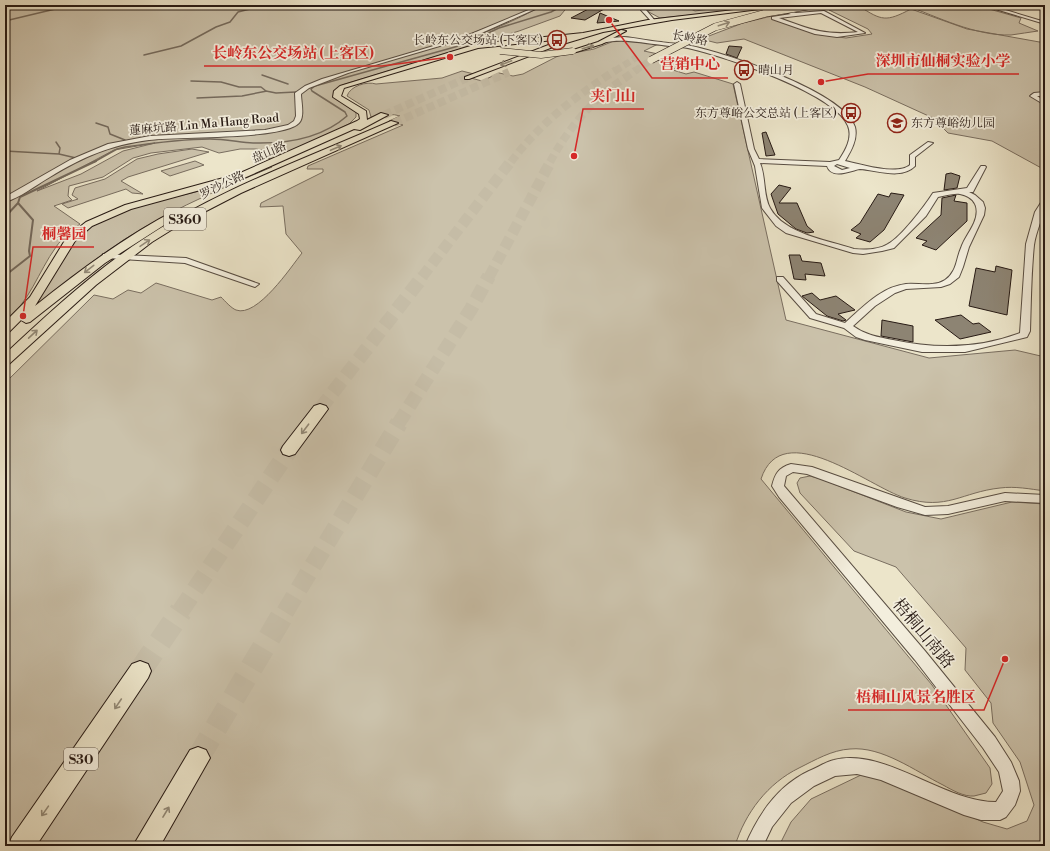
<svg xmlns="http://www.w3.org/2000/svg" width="1050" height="851" viewBox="0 0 1050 851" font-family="'Libre Bodoni','Noto Serif SC',serif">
	<rect width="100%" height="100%" fill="#ece5ca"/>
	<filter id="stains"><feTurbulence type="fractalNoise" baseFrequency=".005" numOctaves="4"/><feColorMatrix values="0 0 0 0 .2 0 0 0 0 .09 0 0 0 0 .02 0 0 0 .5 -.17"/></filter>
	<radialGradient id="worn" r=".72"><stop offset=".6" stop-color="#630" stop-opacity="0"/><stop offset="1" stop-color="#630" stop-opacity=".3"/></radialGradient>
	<path fill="#cbc2ab" stroke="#796e60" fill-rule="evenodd" d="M5 5H563V7L569 5 560 16 519 31 342 85 334 91V97L356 112V117L349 124 274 160 268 158 272 154 267 151 256 149H240L219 153 202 147 151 153 133 158 103 177 69 186 68 196 72 200 54 206 80 224C71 231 62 238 56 247 38 272 30 302 5 321L7 274 5 301ZM538 7C530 15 456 46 445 44ZM155 143 123 151 81 174 37 191 114 150Z
		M675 5H683L695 11 740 5 752 7 742 10 660 18 647 11Z
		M905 5H975L1021 18 1019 23 1038 31C1029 32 1020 34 1011 35 975 36 938 17 905 5Z
		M859 6C882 21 886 22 911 9L967 29 1045 43V93H1033L1030 95 1045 105V170L992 141 948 133 933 118 865 87 744 39 717 43 701 39 743 23 772 16 815 34 846 38 872 34 868 29 829 10Z
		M619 39 658 44 644 51 658 54 651 59 680 64 673 70 686 74 694 72 733 84 786 320 929 358 1015 350 1045 357V491C1030 489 1015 486 1000 488 962 492 947 511 905 498 869 487 782 415 761 479L932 685 990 768 992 784 986 793C982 794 978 795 974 796 964 797 952 790 943 785 915 771 882 746 850 749 832 750 815 760 799 768 768 783 745 813 735 846H5V383L94 295 113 299 128 290 141 293 156 283 212 300 221 297C225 301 231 308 236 310 257 318 291 267 302 253L286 234 283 206 260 207 261 203 323 172V169H307L308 166 403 125 389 121 400 116C384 111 384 121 371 117L369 110 347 96C350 86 367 81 376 84L442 78 462 71 478 75 471 78 482 81 499 73 513 76 523 74 558 56 594 49Z
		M192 149 209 152 128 177 121 181 143 194 132 193 126 189 68 208 62 204 78 199 72 195 75 188 105 179 137 159 158 154Z
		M195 161 204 165 170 176 161 171Z
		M270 166 272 167C215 191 156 216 106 252 83 268 62 286 41 303L33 307C46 286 65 246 84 232 114 208 170 199 207 189 228 183 249 174 270 166Z
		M810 476 821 479 906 512 941 519 1012 502 1045 504V846H779L791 822 811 799 861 775 887 779 983 822 1007 829 1027 821 1034 805 1020 762 993 723 991 703 965 670 966 648 896 567 854 551 800 493 797 483 800 478Z"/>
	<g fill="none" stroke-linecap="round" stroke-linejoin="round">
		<path stroke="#756a5c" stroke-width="1.5" d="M110 5 128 7
			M5 21 72 5
			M144 55 181 46 216 27 230 22 238 12 262 6 279 5
			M262 75 288 84
			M191 81 221 82 239 87H261L266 91 276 93 296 92
			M197 98 242 96 267 91
			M96 123 108 127 110 134 125 140
			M56 142 60 148 59 154
			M5 151 59 154 76 158
			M94 162 117 149 125 147C153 143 182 139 210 139 224 139 239 142 253 143 287 144 321 139 347 116L345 112 312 91 311 89 315 86 462 45 499 28 551 12 564 5"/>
		<path stroke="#756a5c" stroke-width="2" d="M5 217 18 203
			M7 277V274L30 256 29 251 33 220 18 203 20 197 96 161"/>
		<path stroke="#756a5c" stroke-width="2.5" d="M5 303 7 276"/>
	</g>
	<path fill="#8d8473" stroke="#271a14" d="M596 5H611L585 20 571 18Z
		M600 13 619 21 597 23Z
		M729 46 742 47 737 58 726 54Z
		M766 132 775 155 766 156 762 133Z
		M951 173 960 176 957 188 944 190 946 174Z
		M779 185 791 188 779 203H797L807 226 814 232 807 233 796 229 778 214 771 194Z
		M891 193 904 195 884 230 870 242 856 238 861 234 851 230 860 223 878 194 889 197Z
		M956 195 954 201 967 203V221L936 250 922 245 927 241 916 238 941 215 942 198Z
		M789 255H800L802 261 821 263 825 276 805 274 806 280 794 279Z
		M996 266 1012 270 1007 315 969 306 976 268 995 272Z
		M812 293 820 300 836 296 855 310 838 314 846 320 843 321 827 316 802 296Z
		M961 315 973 324 979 323 991 332 960 339 935 320Z
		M882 320 913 326V342L881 336Z"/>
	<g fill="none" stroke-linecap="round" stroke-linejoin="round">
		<path stroke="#c5bca6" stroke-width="8" stroke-dasharray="8 4" stroke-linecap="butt" d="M384 115 467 78
			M394 123 509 72"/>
		<path stroke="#c5bca6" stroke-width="7" stroke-dasharray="7 3.5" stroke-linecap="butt" d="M615 71 637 57
			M635 71 651 60"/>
		<path stroke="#c5bca6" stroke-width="8" stroke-dasharray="8 4.5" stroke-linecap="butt" d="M511 162C539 124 576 96 616 70
			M550 162C564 136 582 113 603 94 613 85 626 78 636 70"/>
		<path stroke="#c5bca6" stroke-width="11" stroke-dasharray="11 5.5" stroke-linecap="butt" d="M422 277 511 161
			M489 277 551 161"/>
		<path stroke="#c5bca6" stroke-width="14" stroke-dasharray="14 7" stroke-linecap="butt" d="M320 409 423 276
			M398 424 471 309 489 276"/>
		<path stroke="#c5bca6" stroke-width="18" stroke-dasharray="18 9" stroke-linecap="butt" d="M180 612 289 450
			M285 612 399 423"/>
		<path stroke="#c5bca6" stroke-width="23" stroke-dasharray="23 12" stroke-linecap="butt" d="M140 671 181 611
			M198 758 285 611"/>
		<g stroke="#584d42" stroke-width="2">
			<path id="minor" d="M535 5H539L540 7 477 35 348 73 309 88 301 94C301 101 305 117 299 123 283 140 176 136 149 140 110 145 83 157 50 177 36 185 20 198 5 202V197L70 160 108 144 150 136 265 130 288 125 294 121 296 116 295 93 305 86 322 79 464 37 531 9 536 7Z
				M646 5H651L646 10 656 22H652L641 10Z
				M982 5H989L1045 22V24Z
				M782 8 796 13 824 11 865 33 837 37 815 34 772 19V17L791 14 780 10ZM821 13 858 32C825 36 809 29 779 18Z
				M624 37C637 38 649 41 661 42 671 44 681 43 691 46 726 53 844 92 855 127 858 139 851 151 845 161 860 164 897 176 910 165V155L928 142 933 143 915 157V166C901 180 877 170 860 169 855 169 832 181 827 166L760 163C766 177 763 195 770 208 784 234 827 240 854 249 864 250 878 250 888 244 901 237 924 207 933 193L967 188 981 166H985L986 167 973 192H969L975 195 983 202 985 208 984 215 969 247 963 267 959 277 950 284 941 287 906 289 895 293 875 306 853 326C865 335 878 337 893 340 935 349 978 349 1020 333L1026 244 1035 212 1042 201H1045C1045 214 1036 230 1034 245 1031 274 1031 302 1030 331L1027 337 965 352H922L865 340 856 337 844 328 810 318 777 281V277H783L816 314 845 323C863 307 881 287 906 284 919 283 934 287 945 280 957 272 956 259 961 248 964 239 970 232 974 223 980 209 976 197 960 194 953 193 945 196 938 197L926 216 894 248 882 251 863 254 853 253 786 233 776 226 762 208 755 166 748 149 734 84 737 82 740 84 754 149 759 159 830 162 839 160C845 151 853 138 848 126 836 94 726 57 692 49 682 46 672 47 662 45 641 43 623 38 602 43L600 42 610 38ZM837 164 850 168 842 170 834 166Z
				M1045 92V96H1037L1045 101V105L1030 96 1034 93Z
				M103 254 186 258 259 284 255 287 252 286 185 263 106 258H103Z
				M791 464 812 467 925 507 948 506 1005 493 1045 495V503L1005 501 948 514 925 515 897 507 807 474 793 472 786 476 784 486 925 651 995 737 1011 762 1019 781 1020 791 1015 805 1006 817 1000 820H981L964 815 881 780 857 774 835 776 814 786 791 803 772 827 763 846H745C758 815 777 786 809 771 817 768 825 762 834 760 885 747 943 802 996 802L1003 791 999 772 983 748 915 660 779 497 772 486C775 474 778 468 791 464Z"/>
		</g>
		<g stroke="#271a14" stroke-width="2">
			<path id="major" d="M776 5H793L672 20 603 32 553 47 469 79H465V77L564 39 478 48 344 88 341 96 366 111 367 120 381 113 388 115 360 130 354 129 244 178 131 209 92 226 75 241 35 306C80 270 126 236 178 209H184L186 211 105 263 30 322 26 323 21 320 9 332 5 333V322L30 297 67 237 86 222 125 205 238 174 357 121 360 119 359 114 333 97 334 91 340 86 477 44 583 33 648 20Z
				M621 30 626 31 602 44 573 53 570 51 598 42Z
				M391 121 398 123 241 193 181 224 152 242 96 285 9 364 5 365V354C49 313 94 271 145 238 221 188 308 158 391 121Z"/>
		</g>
		<g stroke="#271a14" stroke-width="2">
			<path id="highway" d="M320 404 326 406 328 409 295 454 289 456 283 454 281 450 283 446 314 406Z
				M140 661 148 664 151 671 148 678 36 846H8L12 837 132 664Z
				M198 747 206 750 210 758 160 846H133L190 750Z"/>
		</g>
		<use href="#minor" fill="#f3eedd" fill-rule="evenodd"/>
		<use href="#major" fill="#ece5ca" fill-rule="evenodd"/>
		<use href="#highway" fill="#ece5ca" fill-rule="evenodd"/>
		<g stroke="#271a14" stroke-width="7" stroke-linecap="butt">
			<path id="major-bridge" d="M500 51 541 55 573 51"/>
		</g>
		<g stroke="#271a14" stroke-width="8" stroke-linecap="butt">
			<path id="highway-bridge" d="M651 60 715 27 766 13 814 5"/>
		</g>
		<use href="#major-bridge" stroke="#ece5ca" stroke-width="6"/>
		<use href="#highway-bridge" stroke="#ece5ca" stroke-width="7"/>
	</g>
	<defs><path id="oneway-shaft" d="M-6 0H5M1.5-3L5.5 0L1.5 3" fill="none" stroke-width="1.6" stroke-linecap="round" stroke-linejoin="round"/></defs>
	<g stroke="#938a78">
		<use href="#oneway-shaft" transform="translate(724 24) rotate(-18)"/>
		<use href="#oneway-shaft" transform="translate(588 47) rotate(-16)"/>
		<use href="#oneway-shaft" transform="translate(506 63) rotate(159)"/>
		<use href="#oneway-shaft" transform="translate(336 148) rotate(-23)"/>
		<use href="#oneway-shaft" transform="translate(145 243) rotate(-34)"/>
		<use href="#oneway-shaft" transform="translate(89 269) rotate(142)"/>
		<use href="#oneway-shaft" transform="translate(33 334) rotate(-43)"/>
		<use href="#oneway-shaft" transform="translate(305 429) rotate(127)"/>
		<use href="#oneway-shaft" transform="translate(118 704) rotate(124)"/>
		<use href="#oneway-shaft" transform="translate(45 811) rotate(125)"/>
		<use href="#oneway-shaft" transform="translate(166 812) rotate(-59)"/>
	</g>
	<defs>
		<g id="bus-ring" transform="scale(1)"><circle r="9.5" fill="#f3eedd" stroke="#8f2418" stroke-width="1.5"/><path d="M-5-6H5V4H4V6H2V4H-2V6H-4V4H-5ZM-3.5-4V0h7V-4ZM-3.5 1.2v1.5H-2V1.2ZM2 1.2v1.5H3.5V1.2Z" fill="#8f2418"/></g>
		<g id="school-ring" transform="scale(1)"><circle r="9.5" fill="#f3eedd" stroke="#8f2418" stroke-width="1.5"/><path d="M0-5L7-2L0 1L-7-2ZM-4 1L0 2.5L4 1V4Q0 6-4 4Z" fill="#8f2418"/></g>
	</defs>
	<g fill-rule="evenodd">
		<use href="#bus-ring" x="557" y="40"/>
		<use href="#bus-ring" x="744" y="70"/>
		<use href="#bus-ring" x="851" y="113"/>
		<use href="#school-ring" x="897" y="123"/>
	</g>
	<g text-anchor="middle" stroke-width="3.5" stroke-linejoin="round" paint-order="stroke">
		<g font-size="12" fill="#271a14" stroke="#f3eedd">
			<text transform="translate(690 38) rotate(11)" y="4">长岭路</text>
			<text transform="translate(204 124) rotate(-5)" y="4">蓮麻坑路 Lin Ma Hang Road</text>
			<text transform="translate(269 152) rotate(-23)" y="4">盘山路</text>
			<text transform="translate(222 185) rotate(-26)" y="4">罗沙公路</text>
		</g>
		<g font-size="12" fill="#271a14" stroke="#f3eedd" text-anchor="end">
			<text x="543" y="44">长岭东公交场站 (下客区)</text>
			<text x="758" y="74" text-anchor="start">晴山月</text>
			<text x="837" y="117">东方尊峪公交总站 (上客区)</text>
			<text x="911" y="127" text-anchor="start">东方尊峪幼儿园</text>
		</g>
		<g fill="#f3eedd" stroke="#645a50" stroke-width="1">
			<rect x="164" y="208" width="42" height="22" rx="3"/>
			<rect x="64" y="748" width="34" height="22" rx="3"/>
		</g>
		<g font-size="13" font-weight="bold" fill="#271a14">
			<text x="185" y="224">S360</text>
			<text x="81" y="764">S30</text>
		</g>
		<g font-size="17" fill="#271a14" stroke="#f3eedd">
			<text transform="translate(924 633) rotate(50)" y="6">梧桐山南路</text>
		</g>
	</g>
	<path fill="none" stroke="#d62828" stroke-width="1.5" d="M450 57L382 66H204M821 82L868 74H1019M609 20L652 78H728M574 156L583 109H644M23 316L33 247H94M1005 659L984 710H848"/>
	<g fill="#d62828" stroke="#f3eedd" stroke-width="1.5">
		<circle cx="450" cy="57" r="4"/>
		<circle cx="821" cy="82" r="4"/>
		<circle cx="609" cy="20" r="4"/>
		<circle cx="574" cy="156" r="4"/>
		<circle cx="23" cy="316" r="4"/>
		<circle cx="1005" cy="659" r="4"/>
	</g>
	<g font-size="15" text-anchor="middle" font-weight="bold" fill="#d62828" stroke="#f3eedd" stroke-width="3.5" stroke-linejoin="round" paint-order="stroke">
		<text x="293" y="58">长岭东公交场站 (上客区)</text>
		<text x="943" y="66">深圳市仙桐实验小学</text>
		<text x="690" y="69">营销中心</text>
		<text x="613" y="101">夹门山</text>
		<text x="64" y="239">桐馨园</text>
		<text x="916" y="702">梧桐山风景名胜区</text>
	</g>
	<rect width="1050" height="851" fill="none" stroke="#ece5ca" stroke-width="20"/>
	<rect x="6" y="6" width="1038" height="839" fill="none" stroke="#271a14" stroke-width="2"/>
	<rect x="10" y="10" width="1030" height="831" fill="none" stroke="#271a14"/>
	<rect width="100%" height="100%" filter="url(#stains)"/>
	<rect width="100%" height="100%" fill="url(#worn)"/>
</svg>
